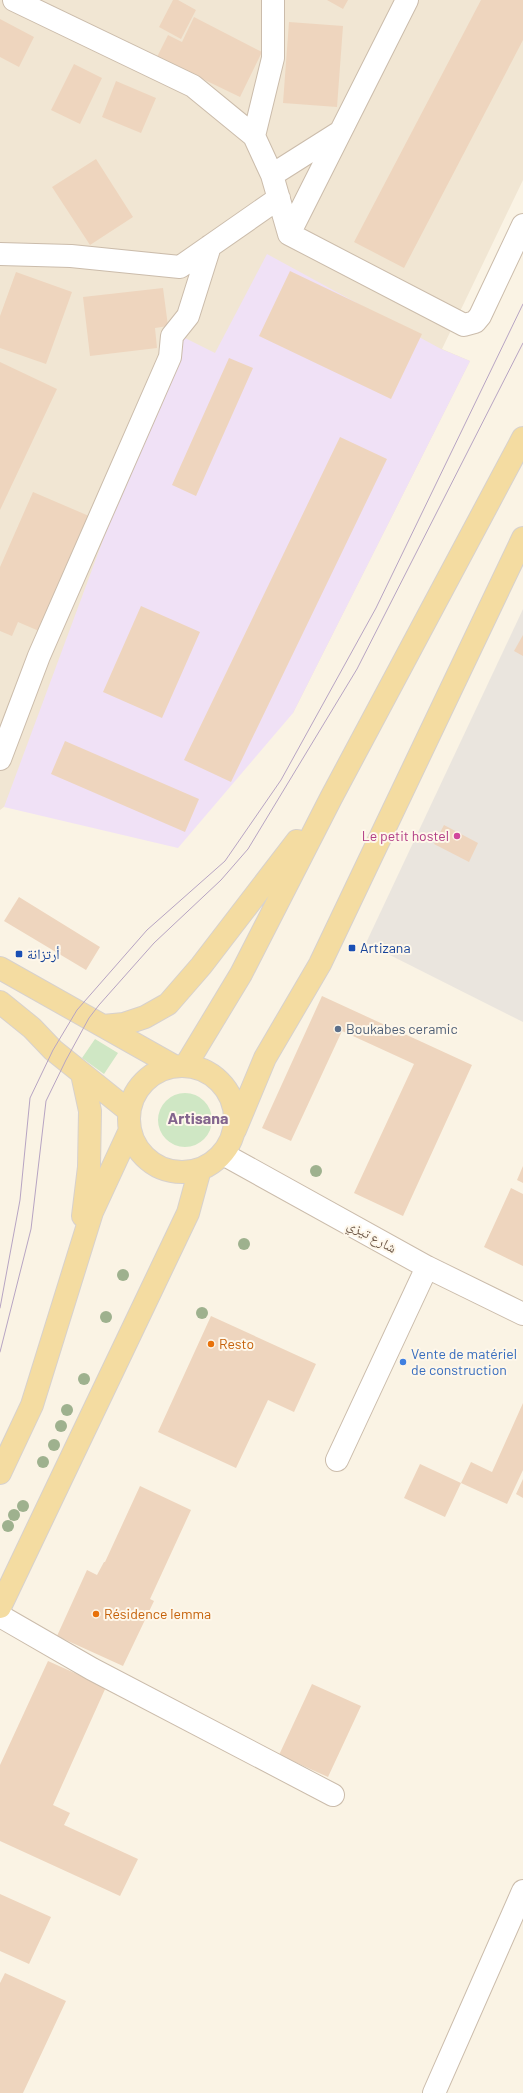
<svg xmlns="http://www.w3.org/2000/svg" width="523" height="2093" viewBox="0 0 523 2093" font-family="Barlow,'Noto Naskh Arabic',sans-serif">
	<rect width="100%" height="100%" fill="#faf3e4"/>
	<path fill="#f1e6d3" d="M0 0H523V180L442 349 470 361 293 713 58 765 0 810Z"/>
	<path fill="#eae5de" d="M523 609V1022L366 943Z"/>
	<path fill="#f0e1f6" d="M267 254 441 349 470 361 293 713 178 848 4 807 179 335 215 353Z"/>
	<path fill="#cfe7c4" d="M95 1039 118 1053 104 1074 82 1058Z
		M158 1120a27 27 0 1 1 54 0a27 27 0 1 1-54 0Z"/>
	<path fill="#eed5be" d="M173 0H178L196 10 181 39 159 27Z
		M327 0H348L343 9Z
		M481 0H523V40L404 268 354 242Z
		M194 17 262 52 240 97 157 57 168 35 182 42Z
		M0 19 34 37 19 67 0 57Z
		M289 22 343 26 337 107 283 103Z
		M74 64 102 78 80 124 51 110Z
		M116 81 156 98 141 133 102 117Z
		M96 159 133 217 90 245 52 187Z
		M290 271 422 334 391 399 259 336Z
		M16 272 72 292 46 364 0 348V316Z
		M163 288 168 326 155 328 157 348 90 356 83 297Z
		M229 358 253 368 196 496 172 485Z
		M0 362 57 389 0 510Z
		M340 437 387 459 231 782 184 760Z
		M33 492 89 516 39 631 18 622 12 636 0 631V567Z
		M141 606 200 632 162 718 103 692Z
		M523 635V656L514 651Z
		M65 741 199 799 185 832 51 774Z
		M444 825 478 843 469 862 434 844Z
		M19 897 100 947 86 970 4 921Z
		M322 996 472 1065 403 1216 354 1193 414 1064 342 1031 291 1141 262 1128Z
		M523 1166V1183L517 1180Z
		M511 1188 523 1194V1266L484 1247Z
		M211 1316 316 1364 294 1412 268 1400 236 1468 158 1432Z
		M523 1403V1470L507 1504 461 1483 471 1462 492 1472Z
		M420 1464 461 1483 445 1517 404 1498Z
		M523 1479V1498L516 1494Z
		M140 1486 191 1510 150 1599 154 1601 123 1666 57 1636 87 1570 97 1575 104 1562H105Z
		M48 1661 106 1687 53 1805 70 1813 64 1825 138 1859 120 1896 0 1841V1765Z
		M312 1684 361 1706 328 1777 279 1755Z
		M0 1894 51 1917 29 1964 0 1951Z
		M5 1973 66 2001 23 2093H0V1983Z"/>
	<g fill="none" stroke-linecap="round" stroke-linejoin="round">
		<g stroke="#cbbcab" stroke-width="24">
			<path id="minor" d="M14 0 193 86 254 136 272 175 289 234 464 325 475 322 480 316 523 225
				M254 136 273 58V0
				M272 175 340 132
				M289 234 407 0
				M0 254 71 256 180 267 279 198
				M0 759 39 656 170 357 172 336 188 316 210 246
				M223 1154 427 1267 523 1314
				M337 1460 427 1267
				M0 1616 92 1669 333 1795
				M434 2093 523 1891"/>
		</g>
		<g stroke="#d7d1cd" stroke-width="24">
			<path id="major" d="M0 968 174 1066
				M0 1002 32 1028 53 1050 129 1111
				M103 1026 124 1024 145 1017 168 1004 201 966 297 841
				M186 1065 241 974 331 798 523 438
				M129 1119a53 53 0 1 1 106 0a53 53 0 1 1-106 0Z
				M82 1074 90 1111 89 1167 83 1216
				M235 1130 265 1058 320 964 523 538
				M0 1473 32 1405 92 1212 130 1130
				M0 1607 188 1213 200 1169"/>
		</g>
		<use href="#minor" stroke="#fff" stroke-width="22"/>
		<use href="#major" stroke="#f4dca1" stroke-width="22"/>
		<path stroke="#b7a4c3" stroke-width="1" d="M0 1308 20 1200 30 1098 53 1050 77 1010 147 930 225 861 281 780 376 608 523 304
			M0 1352 31 1229 46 1101 66 1060 89 1018 99 1005 154 943 221 880 248 849 357 669 523 343"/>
	</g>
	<g fill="#9eb18e">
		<circle cx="316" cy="1171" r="6"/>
		<circle cx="244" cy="1244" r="6"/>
		<circle cx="123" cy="1275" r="6"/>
		<circle cx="202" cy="1313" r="6"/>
		<circle cx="106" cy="1317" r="6"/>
		<circle cx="84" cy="1379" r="6"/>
		<circle cx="67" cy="1410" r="6"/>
		<circle cx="61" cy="1426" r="6"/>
		<circle cx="54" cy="1445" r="6"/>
		<circle cx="43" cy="1462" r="6"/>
		<circle cx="23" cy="1506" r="6"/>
		<circle cx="14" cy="1515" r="6"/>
		<circle cx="8" cy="1526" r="6"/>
	</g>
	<circle fill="#d1479c" stroke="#fef7ea" stroke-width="1.5" cx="457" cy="836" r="4"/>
	<g fill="#1a4fb4" stroke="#fef7ea" stroke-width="1.5">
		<rect x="348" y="944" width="8" height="8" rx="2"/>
		<rect x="15" y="950" width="8" height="8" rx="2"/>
	</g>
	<circle fill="#5c6f8a" stroke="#fef7ea" stroke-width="1.5" cx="338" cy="1029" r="4"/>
	<g fill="#e8710a" stroke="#fef7ea" stroke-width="1.5">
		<circle cx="211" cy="1344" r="4"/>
		<circle cx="96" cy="1614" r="4"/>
	</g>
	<circle fill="#3f7fe0" stroke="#fef7ea" stroke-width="1.5" cx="403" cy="1362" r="4"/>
	<g text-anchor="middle" stroke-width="4" stroke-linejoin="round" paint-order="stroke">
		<g font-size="14" fill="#b23c85" stroke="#fef7ea" text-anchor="end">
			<text x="449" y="841">Le petit hostel</text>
		</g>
		<g font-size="14" fill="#164399" stroke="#fef7ea" text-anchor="start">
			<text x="360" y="953">Artizana</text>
			<text x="27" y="959">أرتزانة</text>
		</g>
		<g font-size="14" fill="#4e5e75" stroke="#fef7ea" text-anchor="start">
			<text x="346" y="1034">Boukabes ceramic</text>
		</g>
		<g font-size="14" fill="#715c4c" stroke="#fef7ea">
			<text transform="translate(372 1236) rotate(29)" y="5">شارع تيزي</text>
		</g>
		<g font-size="14" fill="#c56008" stroke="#fef7ea" text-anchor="start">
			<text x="219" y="1349">Resto</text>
			<text x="104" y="1619">Résidence lemma</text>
		</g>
		<g font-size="14" fill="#366cbe" stroke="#fef7ea" text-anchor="start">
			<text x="411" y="1359">Vente de matériel<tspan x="411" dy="16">de construction</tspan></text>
		</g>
		<g font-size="16" font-weight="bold" fill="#82648d" stroke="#fef7ea">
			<text x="198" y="1124">Artisana</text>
		</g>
	</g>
</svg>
